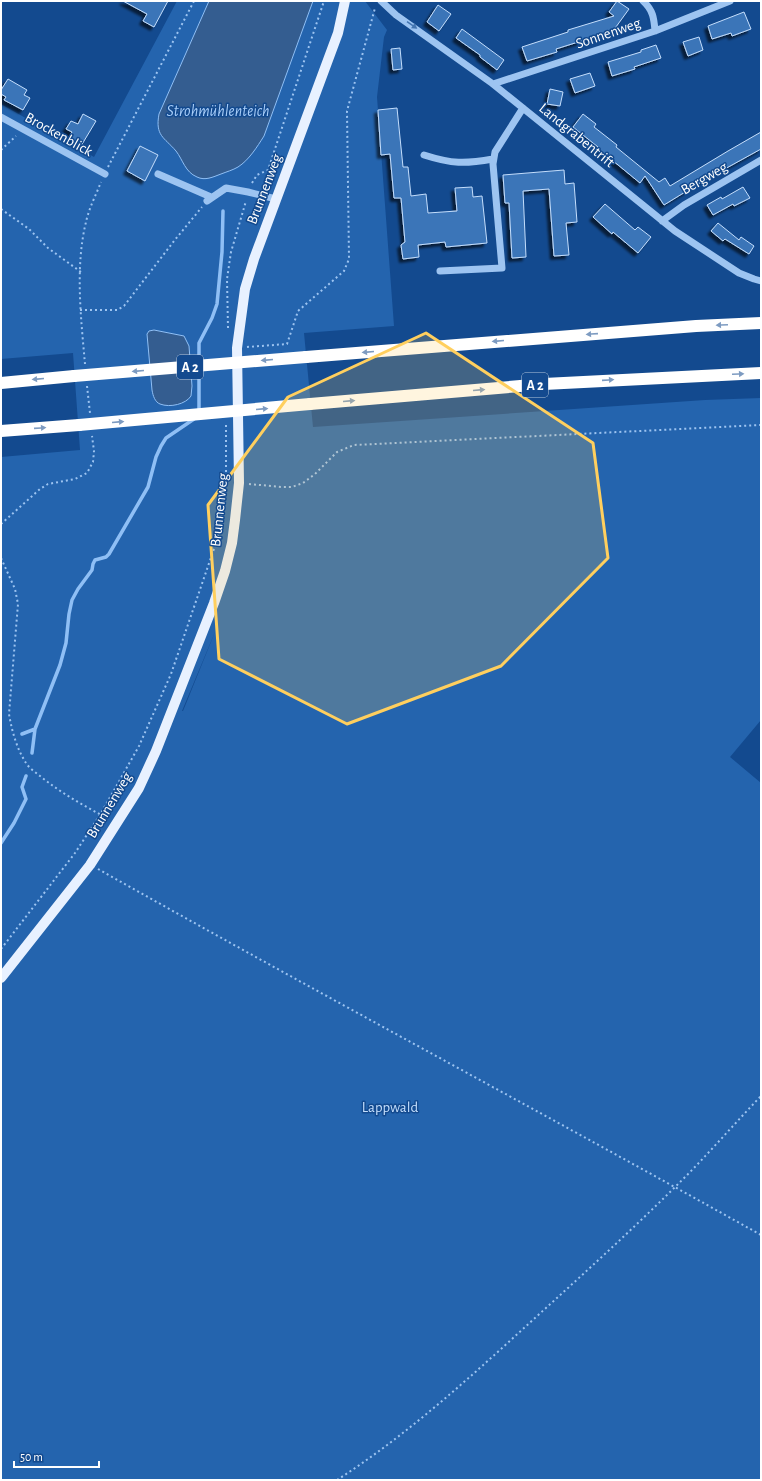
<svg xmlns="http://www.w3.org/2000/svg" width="762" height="1481" viewBox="0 0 762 1481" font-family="'Alegreya Sans',sans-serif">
	<defs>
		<filter id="shadow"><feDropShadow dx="-3.5" dy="3.5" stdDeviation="1" flood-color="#0009"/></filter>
	</defs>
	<rect width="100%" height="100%" fill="#134a8f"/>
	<path fill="#2464ae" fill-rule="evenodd" d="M177 1H365L387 30 384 37 377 97 394 326 304 333 313 427 705 400 761 398V720L730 757 761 783V1480H1V457L80 450 73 353 1 359V104L94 157ZM217 627 183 711H182Z"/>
	<path fill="#345d90" stroke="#8fbff5" d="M209 1H313L264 136C257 147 249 160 238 167 233 170 226 172 221 174 213 177 205 181 197 177 185 172 183 160 176 151 164 137 155 136 159 114Z
		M154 330 184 336 189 346 192 386 191 396C186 404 170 408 160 404 155 402 153 396 152 390L147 334 149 331Z"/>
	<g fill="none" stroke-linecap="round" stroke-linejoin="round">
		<path stroke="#8fbff5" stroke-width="3.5" d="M199 411V343L212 318 217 304 222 252 223 211
			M22 734 35 729
			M32 753 35 729 60 665 66 643 69 614 72 600 78 589 92 570 93 564 95 560 106 557 109 554 148 487 156 457 161 446 166 438 194 419
			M1 843 14 823 26 799 22 787 26 776"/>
	</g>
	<path fill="#3b74b8" stroke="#c4defc" filter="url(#shadow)" d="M123 1H168L154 27 143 21 147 14Z
		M617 1 629 9 613 31 556 49 557 52 527 61 522 47 568 32V30L614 16 609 12Z
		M438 5 451 14 439 31 427 22Z
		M744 12 751 29 732 36 731 33 712 39 708 26Z
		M462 29 504 60 497 70 480 57V55L456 38Z
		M699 37 703 50 688 56 683 42Z
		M656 45 661 58 634 67 635 69 612 76 608 62 641 52V50Z
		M400 48 402 69 393 70 391 49Z
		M590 73 595 86 575 93 570 79Z
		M8 79 27 90 24 95 30 98 23 110 4 100 6 97 1 94V90Z
		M550 89 563 92 560 106 547 104Z
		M397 108 403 167H408L411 196 426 194 428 213 457 211 455 188 472 187 473 197 482 196 487 243 446 247 445 242 418 245 419 257 403 259 401 245 405 242 401 198H394L390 154 381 155 378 110Z
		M83 114 96 121 81 146 68 139 72 132 66 129 71 121 78 124Z
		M583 114 596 124 594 127 617 145 616 147 659 182 665 178 670 186 728 151 761 132V149L703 181 664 205 645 176 640 183 612 160V161L596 149 598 147 573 127Z
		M140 146 158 155 145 181 127 171Z
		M564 170 565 184 574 183 577 222 566 223 569 255 554 256 549 189 523 191 526 257 512 258 509 203H505L503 175Z
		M743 187 750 198 734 206 733 204 713 215 707 205 721 197 722 199Z
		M605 204 635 230 638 227 651 237 638 253 613 232 612 234 593 217Z
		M718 223 739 240 741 237 754 246 749 254 725 239 723 241 711 231Z"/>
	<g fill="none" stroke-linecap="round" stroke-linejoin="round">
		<path stroke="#9dc4f1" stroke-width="2" stroke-dasharray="2 3" stroke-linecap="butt" d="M1 150 16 136
			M108 167 194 1
			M252 183 257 175 268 170 324 1
			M1 209 29 229 48 248 81 272
			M80 310H117L124 306 174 241 202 207
			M228 328 227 279 231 252 246 201
			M247 347 287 344 298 311 344 271 349 259 347 111 375 8
			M85 364C81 319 75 266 86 222 89 208 96 195 101 182
			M87 386 90 413
			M249 484 282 487H292L303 483 315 474 337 452 354 445 761 425
			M1 524 40 489 48 484 75 479 87 473 93 462 94 451 92 436
			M1 558 15 589 18 604 9 714C12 732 17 749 26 763 29 768 35 772 40 776 61 793 84 806 107 818
			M98 869C318 993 541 1112 761 1235
			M1 949 75 853 100 815 139 746 171 674 217 540 222 513 226 480V422
			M337 1480C404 1437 465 1382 524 1328 581 1276 639 1224 693 1169 716 1145 738 1120 761 1096"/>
		<path stroke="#9dc4f1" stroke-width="7" d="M381 1 396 15 493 84 675 231 739 273 754 279 761 281
			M643 1C653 10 654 18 655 31
			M493 84 655 31 730 1
			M1 117 105 174
			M424 155C452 164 465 164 493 159
			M158 174 211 197
			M207 201 226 188 248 192 276 199
			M662 221 684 205 761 160
			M440 271 502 268 493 164 495 152 523 108"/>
		<path stroke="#e8f1ff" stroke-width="10" d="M1 978 90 865 139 788 156 751 214 603 225 571 232 543 235 520 239 483 237 348 245 289 254 259 338 33 345 1"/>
		<path stroke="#fff" stroke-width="12" d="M306 357 696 326 761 323
			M1 383 74 376
			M310 404 544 384 761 373
			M1 431 79 425"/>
		<path stroke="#fff" stroke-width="12" d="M74 376 306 357
			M79 425 310 404"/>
	</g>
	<defs><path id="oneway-solid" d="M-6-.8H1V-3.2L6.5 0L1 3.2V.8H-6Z"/></defs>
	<use fill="#4375b1" href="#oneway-solid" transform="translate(412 25) rotate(34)"/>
	<g fill="#7d9bc1">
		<use href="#oneway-solid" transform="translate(722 325) rotate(178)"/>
		<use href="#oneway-solid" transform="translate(592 334) rotate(176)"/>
		<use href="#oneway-solid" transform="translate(498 341) rotate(175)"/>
		<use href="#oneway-solid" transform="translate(368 352) rotate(175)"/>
		<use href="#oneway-solid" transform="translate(267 360) rotate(175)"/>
		<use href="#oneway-solid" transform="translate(138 371) rotate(175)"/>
		<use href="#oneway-solid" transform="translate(738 374) rotate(-3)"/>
		<use href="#oneway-solid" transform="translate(38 379) rotate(175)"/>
		<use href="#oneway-solid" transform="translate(608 380) rotate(-4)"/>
		<use href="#oneway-solid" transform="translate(479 390) rotate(-5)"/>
		<use href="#oneway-solid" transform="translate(349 401) rotate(-5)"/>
		<use href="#oneway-solid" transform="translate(262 409) rotate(-5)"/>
		<use href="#oneway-solid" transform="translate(118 422) rotate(-5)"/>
		<use href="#oneway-solid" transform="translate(40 428) rotate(-4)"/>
	</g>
	<path fill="#ffcf5e" fill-opacity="0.2" stroke="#ffcf5e" stroke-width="3" stroke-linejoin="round" d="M426 333 593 443 608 558 501 666 347 724 219 659 208 505 288 397Z"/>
	<g text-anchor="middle" stroke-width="3" stroke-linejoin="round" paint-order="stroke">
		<g fill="#134a8f" stroke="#b8c9dd" stroke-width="1">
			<rect x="177" y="355" width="26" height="24" rx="3"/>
			<rect x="522" y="373" width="26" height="24" rx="3"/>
		</g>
		<g font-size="14" font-weight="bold" fill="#fff">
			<text x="190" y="372">A 2</text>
			<text x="535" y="390">A 2</text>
		</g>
		<g font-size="15" fill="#fff" stroke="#134a8f">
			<text transform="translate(608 33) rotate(-19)" y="5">Sonnenweg</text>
			<text transform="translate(59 134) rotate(29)" y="5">Brockenblick</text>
			<text transform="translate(577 135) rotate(39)" y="5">Landgrabentrift</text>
			<text transform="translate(704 178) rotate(-30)" y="5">Bergweg</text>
			<text transform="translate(264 189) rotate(-69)" y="5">Brunnenweg</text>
			<text transform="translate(219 510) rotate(-84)" y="5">Brunnenweg</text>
			<text transform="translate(109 805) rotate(-59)" y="5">Brunnenweg</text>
		</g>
		<g font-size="15" fill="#c4defc" stroke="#134a8f">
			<text x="390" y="1112">Lappwald</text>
		</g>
		<g font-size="16" font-style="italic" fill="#a9cef9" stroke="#134a8f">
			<text x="218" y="116">Strohmühlenteich</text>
		</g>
	</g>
	<rect width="762" height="1481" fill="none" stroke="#ffffff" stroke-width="4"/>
	<path d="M14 1461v6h85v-6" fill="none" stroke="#ffffff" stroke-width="2"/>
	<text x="20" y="1461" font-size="12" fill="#ffffff" stroke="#134a8f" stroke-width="3" paint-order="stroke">50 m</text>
</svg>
